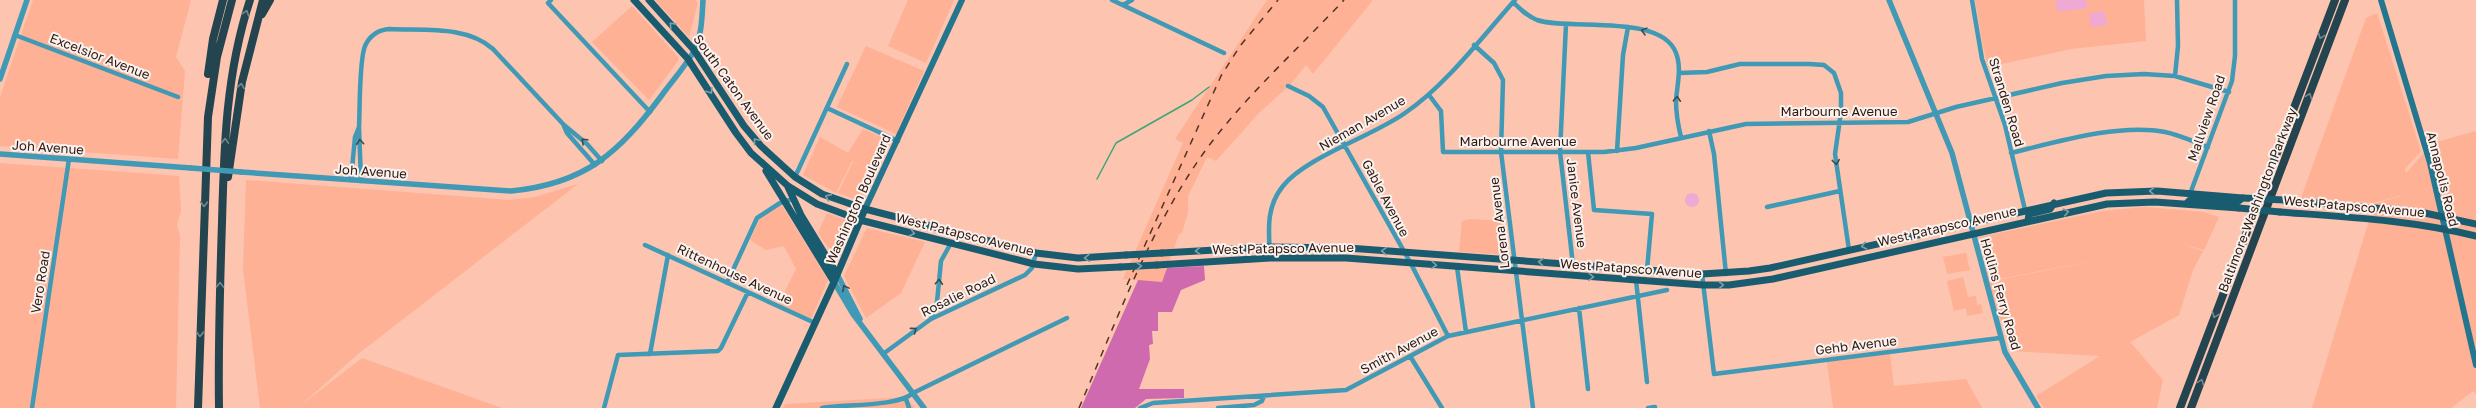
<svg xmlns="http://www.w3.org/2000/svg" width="2476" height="408" viewBox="0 0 2476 408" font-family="'Golos Text',sans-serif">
	<rect width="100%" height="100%" fill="#fdc4af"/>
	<path fill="#feb194" d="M33 0H191L176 57 185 71 178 159 0 146V97Z
		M655 0H695L698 3 689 37Z
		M908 0H954L926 63 888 46Z
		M1267 0H1373L1313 74 1306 65 1291 84 1258 114 1216 161 1207 157 1188 196V212L1182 233 1179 234 1162 282 1123 279 1183 143 1175 139Z
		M1975 0H2144L2146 41 2071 49 1988 67 1983 46Z
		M632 6 678 57V61L649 100 592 42Z
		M2377 13 2421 151 2405 169 2406 173 2433 143 2476 131V394L2473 391 2451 408H2312L2374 204 2411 193 2373 203 2301 198 2366 18Z
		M866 46 924 71 896 134 837 107Z
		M863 129 890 141 861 201 838 193 853 162 872 171 852 161 836 193 803 175 820 137 848 153Z
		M0 163 179 176 181 210 177 225 180 236 176 408H0Z
		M246 180 511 200 535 197 578 184 358 354 300 406 362 358 502 408H260L243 269Z
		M781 204 828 280 811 319 778 305 796 269 784 246 766 250 750 240 760 218Z
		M2145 207 2204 212 2219 217 2204 250 2180 244 2203 251 2193 270 2179 315 2130 342 2163 380 2157 408H2044L2036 396 2100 356 2011 351 1988 282 2103 259 1988 281 1980 237 2102 211Z
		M827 213 851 222 836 259 818 233Z
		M1470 219 1505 221 1506 255 1459 252 1462 221Z
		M867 228 925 242 901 293 866 318 844 276Z
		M1966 253 1970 270 1947 274 1943 257Z
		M1963 277 1968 297 1976 296 1977 305 1981 304 1983 313 1967 316 1966 308 1954 311 1947 281Z
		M1890 354 1894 386 1966 379 1982 408H1833L1827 362Z
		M906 397 915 408H783L785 404Z"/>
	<path fill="#eea9d4" d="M2056 0H2086L2087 8 2058 12Z
		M2104 11 2107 25 2091 27 2089 14Z
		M1685 200a7 7 0 1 1 14 0a7 7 0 1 1-14 0Z"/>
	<path fill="#ce6aad" d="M1204 266 1205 280 1181 290 1172 312H1158V331H1152L1153 344 1149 345 1150 359 1139 389H1184V398L1146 399 1135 408H1081L1138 280 1162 282 1167 268Z"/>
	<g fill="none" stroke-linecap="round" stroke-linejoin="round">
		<path stroke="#3da679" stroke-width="1.5" d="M1097 179 1116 143 1192 100 1209 87"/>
		<path stroke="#4099b5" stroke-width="4.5" d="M551 0 548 3 650 112
			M1112 0 1224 53
			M1972 0 1982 59 2005 125 2025 210
			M1513 2C1520 9 1527 16 1537 20 1570 31 1661 13 1676 53 1682 68 1677 85 1676 101 1676 114 1678 125 1681 137
			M1123 5 1132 0
			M1566 24 1560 152 1573 265
			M15 35 178 97
			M1474 45 1494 63 1503 80 1501 152 1533 408
			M1679 73 1707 72 1740 64H1809L1824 65 1834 73 1841 93V112L1835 154 1849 250
			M2175 76 2178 46 2177 0
			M1288 86 1309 96 1323 107 1410 262 1448 336
			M1429 95 1441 111 1443 152H1604L1636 148 1746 124 1908 122 1956 107 2062 83 2106 76 2144 74 2175 76 2229 92
			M827 108 898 141
			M564 126 567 133 595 165
			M359 127C360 109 359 61 365 46 370 35 378 30 389 29 423 31 466 25 493 49L564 125 587 144 602 161
			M1709 131 1714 154 1726 274
			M1617 151 1623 55 1628 27
			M1588 152 1594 210 1652 214 1647 270
			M2011 153C2056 142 2119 123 2165 132 2180 135 2194 142 2208 147
			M795 177 847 64
			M351 180 355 137 359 127 361 181
			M2190 194 2232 81 2235 56V0
			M1767 207 1840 191
			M645 245 815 323
			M1270 258C1269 232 1265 208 1283 186 1306 157 1373 136 1405 113 1446 85 1482 37 1515 0
			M1457 267 1466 332
			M1702 274 1714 374 2000 338
			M1636 280 1647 382
			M727 283 757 218 780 203 793 199
			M1579 308 1588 389
			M931 319 937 302 941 261 951 243
			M650 354 668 255
			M883 354 931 319 1025 275 1032 268 1036 253
			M1410 356 1442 408
			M906 399 909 408
			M32 408 69 159
			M604 408 618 355 718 351 721 348 748 292
			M822 408C845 404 898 407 913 393L1067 318
			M1140 408 1153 403 1346 390 1448 336 1667 290
			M1218 408 1254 405 1262 401 1264 396
			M1648 408 1655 407"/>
		<path stroke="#4099b5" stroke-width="5.5" d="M1889 0 1952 153 2005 352 2038 408
			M0 79 27 0
			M0 154 191 168
			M241 172 511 191C585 184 619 153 662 95 672 81 685 67 694 51 702 36 702 16 703 0
			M837 274 860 319
			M834 282 853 314 924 408"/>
		<path stroke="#23768e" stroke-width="6" d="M2381 0 2430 163 2476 365
			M865 209 962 0"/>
		<path stroke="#1a5c6f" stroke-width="7" d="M634 0 688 59 736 133 751 153 788 186 817 204 860 220 1034 264 1078 269 1120 267
			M649 0 694 50 744 126 761 146 795 177 822 194 865 209 1036 253 1078 258 1126 255
			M766 171 834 282
			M788 187 801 215 837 274
			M2284 200 2420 212 2476 224
			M2186 204 2191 199 2236 202 2240 200
			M2280 212C2346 217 2411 220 2476 236
			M2028 220 2029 214 2050 209 2054 203
			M1162 253 1269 247 1348 248 1702 274 1749 271 1770 268 2106 193 2157 191 2243 198
			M1157 265 1270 258H1346L1703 285H1729L1773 279 2107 204 2155 202 2239 208
			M776 408 834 282 865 209"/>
		<path stroke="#24444f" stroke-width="8" d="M262 14 270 0
			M208 74 213 39 223 0
			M228 177 242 82 263 0
			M198 408 208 117 217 57 232 0
			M219 408C218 346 220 284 222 222 224 146 226 73 250 0
			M2180 408 2335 0
			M2191 408 2345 0"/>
		<path stroke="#513327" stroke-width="1.5" stroke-dasharray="7 7" stroke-linecap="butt" d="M1127 285 1221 76 1240 46 1278 0
			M1079 408C1115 325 1148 233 1200 158 1239 102 1297 50 1344 0"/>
		<path stroke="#4099b5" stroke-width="5.5" d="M191 168 241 172"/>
		<path stroke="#1a5c6f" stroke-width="7" d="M2243 198 2284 200
			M2239 208 2280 212
			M1126 255 1162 253
			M1120 267 1157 265"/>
	</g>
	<defs><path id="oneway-chevron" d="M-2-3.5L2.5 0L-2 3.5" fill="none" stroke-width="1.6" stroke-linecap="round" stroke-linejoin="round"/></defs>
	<g stroke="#798a8f">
		<use href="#oneway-chevron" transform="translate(246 13) rotate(-72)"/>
		<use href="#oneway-chevron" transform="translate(2321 36) rotate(111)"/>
		<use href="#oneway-chevron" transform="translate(241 86) rotate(-81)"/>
		<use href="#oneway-chevron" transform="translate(2309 96) rotate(-69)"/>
		<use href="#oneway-chevron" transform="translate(225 141) rotate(-88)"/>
		<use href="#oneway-chevron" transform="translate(204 204) rotate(91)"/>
		<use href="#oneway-chevron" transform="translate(220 285) rotate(-88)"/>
		<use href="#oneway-chevron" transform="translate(2215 315) rotate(111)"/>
		<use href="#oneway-chevron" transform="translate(200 334) rotate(92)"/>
		<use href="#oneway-chevron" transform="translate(2201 382) rotate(-69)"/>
	</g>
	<g stroke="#7ea0a9">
		<use href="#oneway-chevron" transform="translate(672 25) rotate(-133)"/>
		<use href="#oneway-chevron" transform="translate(710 91) rotate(58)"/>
		<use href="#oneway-chevron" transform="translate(756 141) rotate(-130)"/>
		<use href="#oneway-chevron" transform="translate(2152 191) rotate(-178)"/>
		<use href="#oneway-chevron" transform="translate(828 197) rotate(-156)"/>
		<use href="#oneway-chevron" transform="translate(2066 212) rotate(-13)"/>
		<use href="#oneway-chevron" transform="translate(912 233) rotate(14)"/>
		<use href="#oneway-chevron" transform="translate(1864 246) rotate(167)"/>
		<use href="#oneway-chevron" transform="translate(1198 251) rotate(177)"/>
		<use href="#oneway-chevron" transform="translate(1384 251) rotate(-176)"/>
		<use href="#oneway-chevron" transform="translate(1087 258) rotate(178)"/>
		<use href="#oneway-chevron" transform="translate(1541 262) rotate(-175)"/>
		<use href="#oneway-chevron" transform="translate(1434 265) rotate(5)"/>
		<use href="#oneway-chevron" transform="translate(1139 266) rotate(-4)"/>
		<use href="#oneway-chevron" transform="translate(1591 277) rotate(4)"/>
		<use href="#oneway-chevron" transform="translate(1721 285) rotate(-1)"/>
	</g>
	<g stroke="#374c51">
		<use href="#oneway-chevron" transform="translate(1644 31) rotate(-165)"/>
		<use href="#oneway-chevron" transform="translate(1677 99) rotate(-87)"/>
		<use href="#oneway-chevron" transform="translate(584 141) rotate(-137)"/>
		<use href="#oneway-chevron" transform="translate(360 142) rotate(-95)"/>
		<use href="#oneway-chevron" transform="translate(1836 162) rotate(83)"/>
		<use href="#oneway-chevron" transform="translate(939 282) rotate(-86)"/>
		<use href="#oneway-chevron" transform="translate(845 288) rotate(-118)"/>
		<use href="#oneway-chevron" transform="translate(914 330) rotate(-36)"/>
	</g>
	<g text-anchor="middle" stroke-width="4" stroke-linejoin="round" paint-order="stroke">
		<g font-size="13" fill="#31180e" stroke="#f9f2ef">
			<text transform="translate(100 56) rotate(21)" y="5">Excelsior Avenue</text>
			<text transform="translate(734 87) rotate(54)" y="5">South Caton Avenue</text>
			<text transform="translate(2007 102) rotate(73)" y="5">Stranden Road</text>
			<text x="1839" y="116">Marbourne Avenue</text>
			<text transform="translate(2206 118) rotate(-71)" y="5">Mallview Road</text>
			<text transform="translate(1362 123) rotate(-30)" y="5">Nieman Avenue</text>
			<text x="1518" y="146">Marbourne Avenue</text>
			<text transform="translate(48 147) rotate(4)" y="5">Joh Avenue</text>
			<text transform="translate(371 171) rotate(4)" y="5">Joh Avenue</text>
			<text transform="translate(2443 179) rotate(76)" y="5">Annapolis Road</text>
			<text transform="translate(1386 198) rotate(62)" y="5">Gable Avenue</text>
			<text transform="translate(858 199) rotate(-66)" y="5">Washington Boulevard</text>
			<text transform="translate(2257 200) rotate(-69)" y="5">Baltimore-Washington Parkway</text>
			<text transform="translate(1577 203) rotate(83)" y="5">Janice Avenue</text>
			<text transform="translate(2354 206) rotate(5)" y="5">West Patapsco Avenue</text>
			<text transform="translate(1499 223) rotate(-97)" y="5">Lorena Avenue</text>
			<text transform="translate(1947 226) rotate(-13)" y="5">West Patapsco Avenue</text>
			<text transform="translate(965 234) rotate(14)" y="5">West Patapsco Avenue</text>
			<text transform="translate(1283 248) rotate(-1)" y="5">West Patapsco Avenue</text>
			<text transform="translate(1631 268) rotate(4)" y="5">West Patapsco Avenue</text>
			<text transform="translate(735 274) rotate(25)" y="5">Rittenhouse Avenue</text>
			<text transform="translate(40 282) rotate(-81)" y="5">Vero Road</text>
			<text transform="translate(2001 294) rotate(74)" y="5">Hollins Ferry Road</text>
			<text transform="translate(958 295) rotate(-26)" y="5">Rosalie Road</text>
			<text transform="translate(1856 345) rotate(-7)" y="5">Gehb Avenue</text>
			<text transform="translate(1399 350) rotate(-28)" y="5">Smith Avenue</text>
		</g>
	</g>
</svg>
